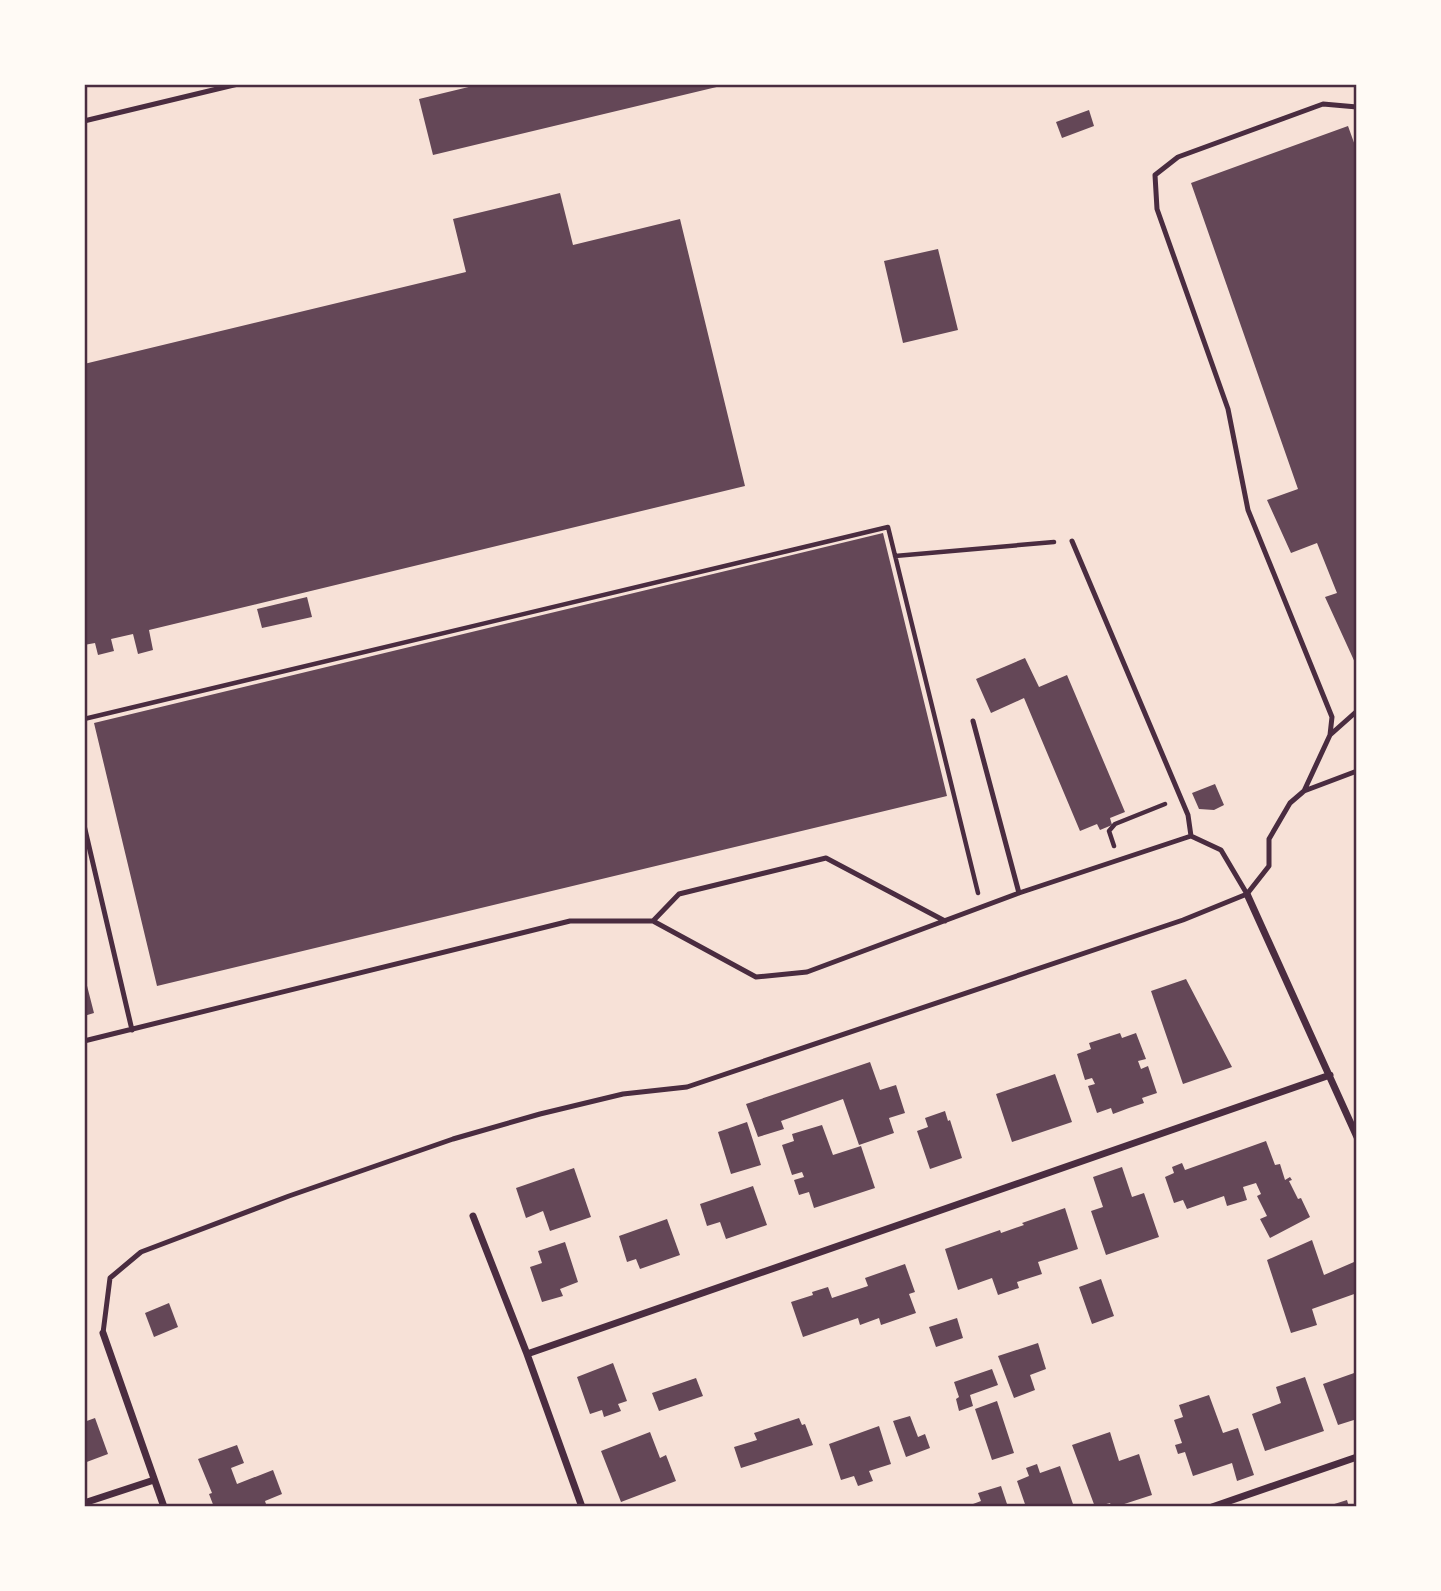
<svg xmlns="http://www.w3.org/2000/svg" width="1441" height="1591" viewBox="0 0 1441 1591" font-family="Literata,serif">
	<rect width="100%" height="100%" fill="#f7e1d7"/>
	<path fill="#644757" d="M481 84H725V85L433 155 419 99Z
		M1089 110 1094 126 1062 138 1056 122Z
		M1348 126 1357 151V667L1325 597 1337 593 1317 543 1291 553 1267 500 1298 489 1191 183Z
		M560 193 573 245 680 219 745 486 149 630 153 650 138 654 133 634 111 639 114 651 98 655 95 643 84 645V364L466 272 453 219Z
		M938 249 958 330 903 343 884 261Z
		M883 533 947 796 157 986 94 723Z
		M307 597 312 617 262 628 257 609Z
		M1025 658 1039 687 1067 675 1125 812 1110 818 1112 825 1100 830 1097 824 1080 831 1024 698 991 713 976 679Z
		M1215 784 1224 805 1214 810 1199 809 1192 793Z
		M84 974 94 1013 84 1016Z
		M1186 979 1232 1067 1183 1084 1151 991Z
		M1120 1033 1122 1038 1136 1033 1146 1059 1138 1061 1141 1069 1148 1066 1157 1093 1142 1098 1144 1103 1129 1108 1113 1114 1111 1108 1097 1113 1088 1086 1095 1084 1092 1078 1085 1080 1077 1054 1091 1049 1089 1043Z
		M870 1062 880 1090 896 1085 905 1113 889 1118 894 1133 859 1145 843 1099 781 1121 784 1129 758 1137 746 1104Z
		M1055 1074 1072 1122 1012 1142 996 1094Z
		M945 1111 948 1121 950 1120 962 1158 930 1169 917 1131 928 1127 925 1118Z
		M747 1122 761 1165 731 1174 718 1132Z
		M822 1125 833 1155 861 1146 875 1188 814 1208 809 1192 799 1195 794 1180 804 1177 802 1172 792 1175 782 1145 794 1141 792 1134Z
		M1266 1141 1275 1165 1280 1164 1285 1180 1290 1177 1292 1180 1289 1181 1298 1199 1301 1198 1310 1217 1270 1238 1260 1219 1267 1216 1257 1196 1261 1194 1256 1183 1243 1187 1247 1200 1227 1206 1224 1196 1187 1209 1183 1200 1174 1203 1165 1177 1174 1173 1172 1167 1182 1163 1185 1170Z
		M1122 1167 1132 1197 1144 1193 1159 1237 1106 1255 1091 1211 1103 1207 1093 1177Z
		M574 1168 591 1217 550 1231 543 1211 526 1218 516 1188Z
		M753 1186 767 1225 726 1239 720 1222 707 1226 700 1204Z
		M1065 1208 1078 1249 1038 1262 1042 1274 1017 1282 1019 1288 998 1295 992 1278 958 1290 945 1249 1000 1230 1001 1233 1024 1225 1022 1223Z
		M667 1219 680 1255 640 1269 636 1259 627 1262 619 1236Z
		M1312 1240 1324 1275 1354 1262 1357 1271V1293L1312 1309 1317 1325 1291 1333 1267 1260Z
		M565 1242 578 1282 560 1289 563 1296 542 1302 530 1267 542 1263 538 1251Z
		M905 1264 915 1292 909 1294 916 1313 881 1325 879 1318 860 1325 858 1318 803 1337 791 1302 813 1295 812 1292 828 1287 832 1298 868 1286 865 1278Z
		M1101 1279 1114 1316 1092 1324 1079 1287Z
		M169 1303 178 1327 154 1337 145 1313Z
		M957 1318 963 1338 936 1347 929 1327Z
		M1038 1343 1046 1369 1030 1375 1035 1390 1014 1398 998 1356Z
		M613 1363 627 1401 618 1404 621 1411 604 1417 602 1410 590 1414 577 1377Z
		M992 1369 998 1385 970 1395 973 1406 959 1411 956 1399 959 1397 954 1382Z
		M1357 1372V1419L1338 1425 1323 1384Z
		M1305 1377 1324 1431 1265 1451 1252 1414 1281 1403 1276 1387Z
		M696 1378 703 1396 659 1411 652 1393Z
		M1209 1395 1223 1433 1238 1428 1254 1475 1237 1481 1232 1463 1193 1476 1185 1452 1178 1454 1175 1445 1182 1443 1174 1420 1183 1417 1179 1405Z
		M997 1401 1014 1453 992 1460 975 1409Z
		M910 1416 918 1437 925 1434 930 1448 906 1457 893 1421Z
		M95 1418 108 1454 84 1463V1422Z
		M799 1418 802 1425 805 1424 813 1445 741 1468 734 1447 757 1440 754 1433Z
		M879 1426 891 1464 869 1471 873 1481 858 1486 854 1476 841 1480 829 1444Z
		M650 1432 660 1458 666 1455 676 1481 621 1502 601 1451Z
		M1110 1432 1119 1461 1139 1454 1152 1495 1115 1507H1112L1110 1503 1095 1507 1072 1445Z
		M237 1445 244 1463 231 1468 237 1484 273 1470 282 1494 265 1501 267 1507H214L209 1494 212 1493 198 1459Z
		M1037 1464 1040 1473 1060 1466 1074 1507H1026L1017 1481 1029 1476 1026 1468Z
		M1001 1486 1008 1507H965L981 1501 978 1493Z
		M1347 1500 1349 1507H1328V1506Z"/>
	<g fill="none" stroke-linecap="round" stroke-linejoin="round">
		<path stroke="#4a2c40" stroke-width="4.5" d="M895 556 1054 542
			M84 719 888 527 978 893
			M1114 846 1109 831 1115 824 1165 804"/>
		<path stroke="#4a2c40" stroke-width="5" d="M84 121 238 84
			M1072 541 1188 815 1191 836
			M973 721 1019 893
			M1330 735 1357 711
			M1304 791 1330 735 1332 717 1248 510 1228 409 1157 209 1155 175 1178 157 1323 104 1357 107
			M84 825 132 1030
			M653 921 679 894 826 858 945 921
			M84 1041 570 921H653L756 977 807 972 1019 893 1191 836 1221 850 1247 894
			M103 1333 110 1278 141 1252 289 1196 453 1139 540 1114 623 1094 687 1087 1183 920 1247 894 1269 866V839L1290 803 1304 791 1357 771"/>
		<path stroke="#4a2c40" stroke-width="7" d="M1247 894 1357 1137
			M473 1216 527 1354 582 1507
			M103 1333 164 1507
			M527 1354 1330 1075
			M84 1503 154 1480
			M1212 1507 1357 1457"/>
	</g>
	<rect width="1441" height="1591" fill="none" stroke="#fffaf5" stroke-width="172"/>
	<rect x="86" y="86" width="1269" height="1419" fill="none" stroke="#4a2c40" stroke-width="2.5"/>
</svg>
